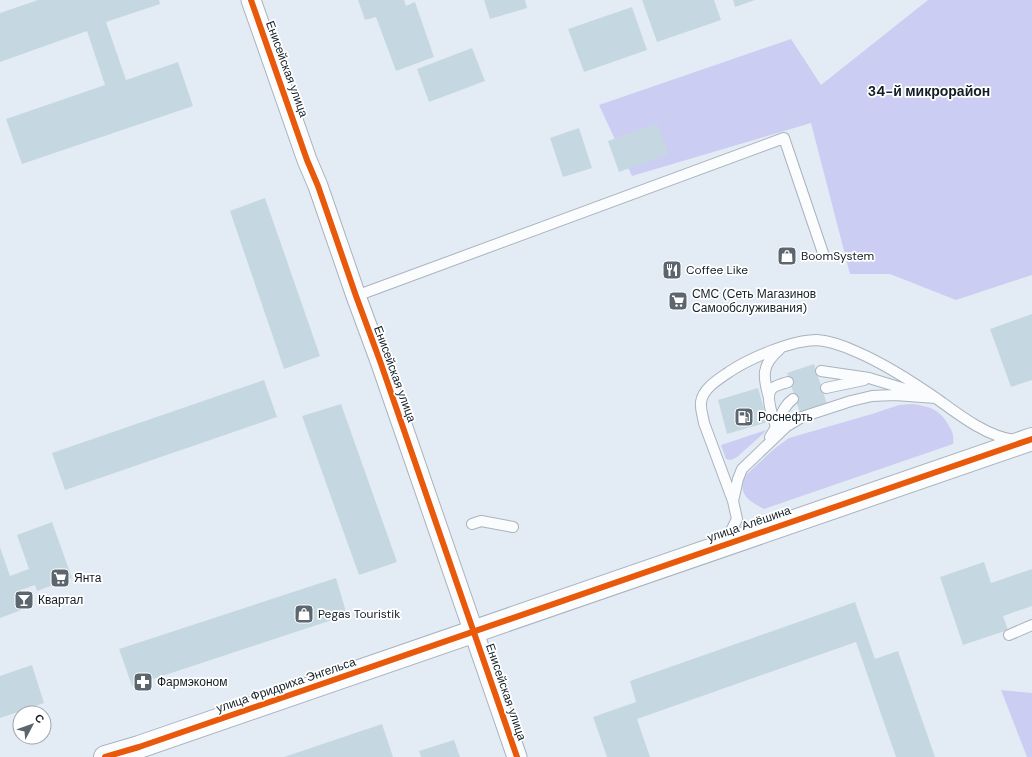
<svg xmlns="http://www.w3.org/2000/svg" width="1032" height="757" viewBox="0 0 1032 757" font-family="'DM Sans',sans-serif">
	<rect width="100%" height="100%" fill="#e3ecf5"/>
	<path fill="#cbcef2" d="M928 0H1032V275L956 300 890 274H850L811 123 632 176 599 105 791 39 821 85Z
		M912 404C929 406 941 410 949 426 953 432 954 436 953 444L764 509C749 501 735 493 747 474L774 449 789 438 872 414 899 405Z
		M766 430 764 433 737 457 731 460 726 459 721 445Z
		M1001 690 1032 693V757H1027Z"/>
	<path fill="#c5d8e1" d="M38 0H159L160 4 106 22 126 80 178 62 193 106 22 164 6 119 105 85 87 31 0 62V13Z
		M358 0H404L406 6 415 2 434 57 396 71 376 17 365 20Z
		M484 0H525L527 8 490 19Z
		M642 0H714L721 20 657 42Z
		M733 0H755L735 7Z
		M632 7 647 50 584 72 568 29Z
		M472 48 485 81 429 102 417 69Z
		M657 124 668 154 619 172 608 141Z
		M579 128 592 168 563 177 550 138Z
		M265 198 320 356 284 369 230 211Z
		M1032 314V380L1011 387 990 329Z
		M814 364 828 407 801 416 787 373Z
		M264 380 277 417 65 490 52 453Z
		M758 388 768 422 727 434 718 400Z
		M341 404 397 562 359 575 302 416Z
		M52 522 72 578 37 591 35 585 21 590 27 608 0 618V547L10 576 29 569 17 535Z
		M984 562 991 583 1032 569V606L1003 616 1008 630 963 645 940 577Z
		M336 578 347 615 132 686 119 649Z
		M855 602 875 659 898 651 935 757H896L856 642 637 719 650 757H607L593 717 636 702 630 681Z
		M32 665 44 703 0 718V676Z
		M382 724 393 757H284Z
		M454 740 460 757H421L419 751Z"/>
	<g fill="none" stroke-linecap="round" stroke-linejoin="round">
		<g stroke="#aab3bc" stroke-width="12">
			<path id="service" d="M356 296 784 138 823 253
				M821 371 869 378 918 393
				M826 388 864 380
				M769 398C763 377 761 365 779 350
				M776 427C781 417 783 406 793 399
				M770 437 776 427C774 419 765 398 771 390 774 385 783 384 788 382
				M733 501 738 479 742 469 787 426 802 417 851 401 872 396 895 395 936 398
				M472 524 481 521 513 527
				M725 543 737 519 733 501 704 423C703 416 700 409 701 402 703 388 719 379 729 372 750 358 792 340 817 340 831 341 844 346 857 352 887 365 913 382 940 401 962 417 987 436 1014 440
				M1009 635 1032 625"/>
		</g>
		<g stroke="#aab3bc" stroke-width="21">
			<path id="minor" d="M251 0 307 160 318 186 356 296 380 361 517 757"/>
		</g>
		<g stroke="#aab3bc" stroke-width="24">
			<path id="tertiary" d="M105 757 139 747 1032 439"/>
		</g>
		<use href="#service" stroke="#fbfcfe" stroke-width="10"/>
		<use href="#minor" stroke="#fbfcfe" stroke-width="19"/>
		<use href="#tertiary" stroke="#fbfcfe" stroke-width="22"/>
		<g stroke="#fff" stroke-width="8">
			<path id="cycleway" d="M251 0 307 160 318 186 356 296 380 361 517 757
				M105 757 139 747 1032 439"/>
		</g>
		<use href="#cycleway" stroke="#e8590c" stroke-width="6"/>
	</g>
	<defs>
		<g id="shop-square" transform="scale(1)"><rect x="-9" y="-9" width="18" height="18" rx="4" fill="#5c666f" stroke="#fff"/><path d="M-5-2.5h2.3a2.7 3.5 0 0 1 5.4 0H5L5.5 6h-11ZM-1.5-2.5h3a1.5 2.3 0 0 0-3 0Z" fill="#fff"/></g>
		<g id="restaurant-square" transform="scale(1)"><rect x="-9" y="-9" width="18" height="18" rx="4" fill="#5c666f" stroke="#fff"/><path d="M-5-6h1v4h1v-4h1v4h1v-4h1v5L-1.5 .5V6h-2V.5L-5-1ZM5-6V6H3V1.5H1.5Q1.5-4 5-6Z" fill="#fff"/></g>
		<g id="supermarket-square" transform="scale(1)"><rect x="-9" y="-9" width="18" height="18" rx="4" fill="#5c666f" stroke="#fff"/><path d="M-6-5.5h2.5l.6 2H6L4.5 2H-2.5L-4.4-4H-6ZM-1.5 3.2a1.3 1.3 0 1 0 .1 0ZM3 3.2a1.3 1.3 0 1 0 .1 0Z" fill="#fff"/></g>
		<g id="fuel-square" transform="scale(1)"><rect x="-9" y="-9" width="18" height="18" rx="4" fill="#5c666f" stroke="#fff"/><path d="M-5.5-6h7V0h2V4h1.3V-2.5L3-4.5l.8-.8L6-3V5H2.5V1h-1V6h-7ZM-4.2-4.7v3.2H.2V-4.7Z" fill="#fff"/></g>
		<g id="bar-square" transform="scale(1)"><rect x="-9" y="-9" width="18" height="18" rx="4" fill="#5c666f" stroke="#fff"/><path d="M-6-5H6L.8 .8V4.5H3.5V6h-7V4.5H-.8V.8Z" fill="#fff"/></g>
		<g id="pharmacy-square" transform="scale(1)"><rect x="-9" y="-9" width="18" height="18" rx="4" fill="#5c666f" stroke="#fff"/><path d="M-2-6h4v4h4v4h-4v4h-4v-4h-4v-4h4Z" fill="#fff"/></g>
	</defs>
	<g fill-rule="evenodd">
		<use href="#shop-square" x="787" y="256"/>
		<use href="#restaurant-square" x="672" y="270"/>
		<use href="#supermarket-square" x="678" y="301"/>
		<use href="#fuel-square" x="744" y="417"/>
		<use href="#supermarket-square" x="60" y="578"/>
		<use href="#bar-square" x="24" y="600"/>
		<use href="#shop-square" x="304" y="614"/>
		<use href="#pharmacy-square" x="143" y="682"/>
	</g>
	<g text-anchor="middle" stroke-width="3.5" stroke-linejoin="round" paint-order="stroke">
		<g font-size="12" fill="#131e27" stroke="#fff">
			<text transform="translate(287 69) rotate(70)" y="4">Енисейская улица</text>
			<text transform="translate(395 374) rotate(70)" y="4">Енисейская улица</text>
			<text transform="translate(749 524) rotate(-19)" y="4">улица Алёшина</text>
			<text transform="translate(286 685) rotate(-19)" y="4">улица Фридриха Энгельса</text>
			<text transform="translate(506 692) rotate(71)" y="4">Енисейская улица</text>
		</g>
		<g font-size="12" fill="#131e27" stroke="#fff" text-anchor="start">
			<text x="801" y="260">BoomSystem</text>
			<text x="686" y="274">Coffee Like</text>
			<text x="692" y="298">СМС (Сеть Магазинов<tspan x="692" dy="14">Самообслуживания)</tspan></text>
			<text x="758" y="421">Роснефть</text>
			<text x="74" y="582">Янта</text>
			<text x="38" y="604">Квартал</text>
			<text x="318" y="618">Pegas Touristik</text>
			<text x="157" y="686">Фармэконом</text>
		</g>
		<g font-size="14" font-weight="bold" fill="#131e27" stroke="#fff">
			<text x="929" y="96">34-й микрорайон</text>
		</g>
	</g>
	<g transform="translate(32 725) rotate(49)"><circle r="19" fill="#ffffff" stroke="#a1a5a9"/>
	<path d="M0-3L7 15L0 10L-7 15Z" fill="#5c666f"/>
	<text y="-6" font-size="11" font-weight="bold" text-anchor="middle" fill="#131e27">С</text>
	</g>
</svg>
